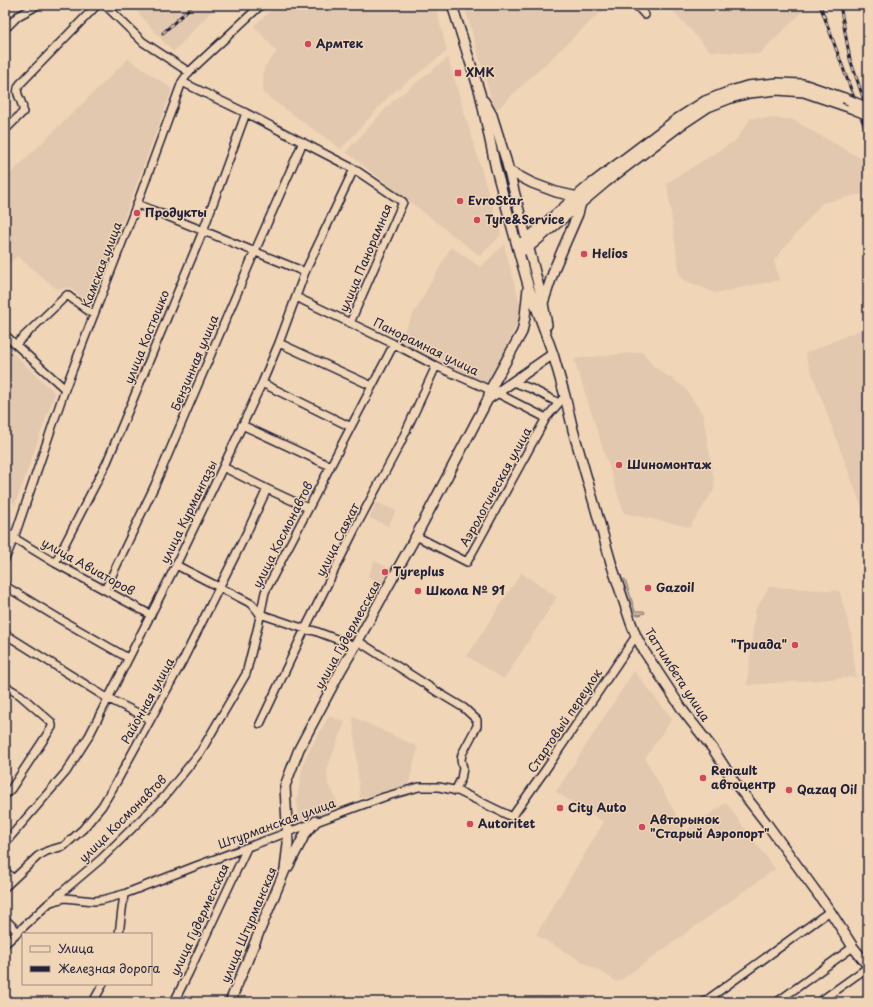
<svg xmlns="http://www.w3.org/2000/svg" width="873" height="1007" viewBox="0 0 873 1007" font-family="'Playpen Sans',sans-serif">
	<rect width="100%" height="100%" fill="#f0d5b7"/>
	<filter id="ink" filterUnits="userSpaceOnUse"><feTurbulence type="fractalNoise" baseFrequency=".025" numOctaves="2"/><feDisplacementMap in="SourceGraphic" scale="8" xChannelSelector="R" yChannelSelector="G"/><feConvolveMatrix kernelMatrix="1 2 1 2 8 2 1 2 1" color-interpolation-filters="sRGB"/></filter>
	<g filter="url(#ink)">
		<path fill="#e1c8ae" d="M135 5H217L173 52 133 7Z
			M277 5H435L447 51 390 95 341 149 263 93 264 67 277 52 254 26Z
			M464 5H608L495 111Z
			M668 5H809L759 54 710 51Z
			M863 5H868V37L862 31Z
			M448 58 501 235 480 256 346 152 394 100Z
			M128 59 172 89 91 306 70 287 57 289 17 256 5 267V179Z
			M751 118 791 119 862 159 868 172V194L856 195 822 203 774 260 779 280 715 293 680 278 667 183 735 141Z
			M504 245 522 312 489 385 399 340 451 247 480 267Z
			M868 326V524L805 354Z
			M5 346 55 393 15 505 5 494Z
			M643 352 653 366 684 387 703 415 715 488 690 527 624 513 574 359Z
			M376 502 396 511 388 526 370 518Z
			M374 561 394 570 386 585 368 577Z
			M521 573 557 597 504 679 467 656Z
			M769 587 838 591 840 593 851 633 856 677 747 685 755 611Z
			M634 671 672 719 645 758 685 831 726 803 775 869 618 982 536 935 604 822 556 792Z
			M329 716 345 722 327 769 328 785 333 792 339 807 299 822 297 800 301 776 305 758Z
			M353 717 418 747 408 786 360 798Z"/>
		<path fill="#d2bba5" stroke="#7a6e70" d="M625 579 635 611H644L645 613 639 615 632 613 621 580Z"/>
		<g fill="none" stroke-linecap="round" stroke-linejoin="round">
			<g stroke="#22223b" stroke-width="10">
				<path id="minor" d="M105 5 143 42 189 72
					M636 5 645 15
					M5 29 18 16 33 8 37 5
					M182 82 246 113 354 169 403 202 350 323
					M5 130 23 112C23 111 23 106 22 105 20 96 14 93 20 84L97 5
					M137 204 305 272
					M296 297 394 344 436 366 497 393 546 418
					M5 335 65 389
					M279 343 372 386
					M16 344 67 295 94 315
					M513 382 532 389 559 403
					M262 383 351 427
					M242 425 330 466
					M223 467 267 489 308 508
					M5 531 14 538 55 563 151 615
					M416 536 467 562 546 418 565 396
					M5 559 14 538 65 389 137 204 182 82 189 72 261 5
					M55 563 107 462 203 231 246 113
					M176 565 252 604 260 614 305 629 315 631 355 646
					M5 586 63 621 128 658
					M105 590 155 485 255 251 303 142
					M5 634 107 698 150 719
					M358 641 439 693 464 708 477 720V726L462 754 461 760 463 768 461 779 455 791
					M5 686 20 695 51 722 52 725V727L11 789 5 795
					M260 724 305 629 359 521 400 444 436 366
					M5 843 66 772 89 736 176 565 223 467 262 383 279 343 305 272 354 169
					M5 871 13 879
					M5 887 38 856 47 851 64 846 83 829 102 806 117 781 183 660 247 532 267 489
					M51 902 65 898 94 901 102 900 124 894 196 866 384 797 419 787H439L458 791 512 817 546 769 636 636
					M5 919 18 932
					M119 934 124 894
					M5 944 49 903 101 859 165 796 201 751 246 674 258 626 265 592 394 344
					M93 1002 103 984
					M174 1002 189 972 247 848
					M704 1002 830 911
					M777 1002 853 947
					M819 1002 868 967"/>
			</g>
			<g stroke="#22223b" stroke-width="12">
				<path id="major" d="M452 5 480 93 496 169 519 253 528 285 553 354 565 396 573 430 612 566 631 623 636 636 644 651 684 712 713 749 735 783 767 824 830 911 853 947 868 966
					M484 101 492 115 506 160 543 303 547 325
					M509 171 532 183 556 192 578 197
					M517 245 527 239 591 184 677 119 705 101 728 92 747 86 777 83 803 84 844 98
					M519 253 529 247 606 182 681 125 708 107 731 98 749 93 777 90 804 92 851 108
					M543 303 555 267 578 214 581 203
					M488 399 490 390 522 332 525 317 528 288
					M288 867 305 834 316 821
					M230 1002 285 870 288 843 285 786 299 749 341 670 355 646 416 536 488 399 553 354"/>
			</g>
			<use href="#minor" stroke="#f0d5b7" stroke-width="7"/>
			<use href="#major" stroke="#f0d5b7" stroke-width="9"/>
			<g stroke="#22223b" stroke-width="3">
				<path id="rail" d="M820 5 868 136
					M840 5 850 59 868 112
					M163 33 193 5"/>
			</g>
			<use href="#rail" stroke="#f0d5b7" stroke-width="1.5" stroke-dasharray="4.5" stroke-linecap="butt"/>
			<g stroke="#22223b" stroke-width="12" stroke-linecap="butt">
				<path id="major-bridge" d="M844 98 868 108
					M851 108 868 115"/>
			</g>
			<use href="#major-bridge" stroke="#f0d5b7" stroke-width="9"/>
		</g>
	</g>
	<g fill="#d1495b" stroke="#f0d5b7" stroke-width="1.5">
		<circle cx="308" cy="44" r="4"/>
		<rect x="454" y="69" width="8" height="8" rx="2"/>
		<circle cx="460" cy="201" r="4"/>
		<circle cx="137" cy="213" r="4"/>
		<circle cx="477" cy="220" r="4"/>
		<circle cx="584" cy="254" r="4"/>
		<circle cx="619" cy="465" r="4"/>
		<circle cx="385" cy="572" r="4"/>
		<circle cx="648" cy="588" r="4"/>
		<circle cx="418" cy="591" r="4"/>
		<circle cx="795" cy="645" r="4"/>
		<circle cx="703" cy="778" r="4"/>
		<circle cx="789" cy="790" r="4"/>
		<circle cx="560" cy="808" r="4"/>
		<circle cx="470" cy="824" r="4"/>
		<circle cx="642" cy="827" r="4"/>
	</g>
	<g text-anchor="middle" stroke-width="3" stroke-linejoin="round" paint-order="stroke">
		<g font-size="12" font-weight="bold" fill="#22223b" stroke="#f0d5b7" text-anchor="start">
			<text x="316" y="48">Армтек</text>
			<text x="466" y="77">ХМК</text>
			<text x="468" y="205">EvroStar</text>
			<text x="145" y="217">Продукты</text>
			<text x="485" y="224">Tyre&amp;Service</text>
			<text x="592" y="258">Helios</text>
			<text x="627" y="469">Шиномонтаж</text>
			<text x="393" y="576">Tyreplus</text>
			<text x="656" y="592">Gazoil</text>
			<text x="426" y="595">Школа № 91</text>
			<text x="787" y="649" text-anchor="end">"Триада"</text>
			<text x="711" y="775">Renault<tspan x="711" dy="14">автоцентр</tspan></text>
			<text x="797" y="794">Qazaq Oil</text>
			<text x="568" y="812">City Auto</text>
			<text x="650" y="824">Авторынок<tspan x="650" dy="14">"Старый Аэропорт"</tspan></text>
			<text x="478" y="828">Autoritet</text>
		</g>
		<g font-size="12" fill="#22223b" stroke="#f0d5b7">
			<text transform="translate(366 258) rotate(-67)" y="4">улица Панорамная</text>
			<text transform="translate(102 265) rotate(-69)" y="4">Камская улица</text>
			<text transform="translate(147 337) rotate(-68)" y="4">улица Костюшко</text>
			<text transform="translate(426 347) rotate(26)" y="4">Панорамная улица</text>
			<text transform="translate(195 363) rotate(-67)" y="4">Бензинная улица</text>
			<text transform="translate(496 487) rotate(-61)" y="4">Аэрологическая улица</text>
			<text transform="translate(189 512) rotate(-64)" y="4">улица Курмангазы</text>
			<text transform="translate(283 535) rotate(-63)" y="4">улица Космонавтов</text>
			<text transform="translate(338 540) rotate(-63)" y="4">улица Саяхат</text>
			<text transform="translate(88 567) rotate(29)" y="4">улица Авиаторов</text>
			<text transform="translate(348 635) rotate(-61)" y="4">улица Гудермесская</text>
			<text transform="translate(677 675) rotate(57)" y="4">Таттимбета улица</text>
			<text transform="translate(148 701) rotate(-61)" y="4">Районная улица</text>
			<text transform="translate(565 721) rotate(-56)" y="4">Стартовый переулок</text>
			<text transform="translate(123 819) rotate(-45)" y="4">улица Космонавтов</text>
			<text transform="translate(277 824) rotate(-20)" y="4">Штурманская улица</text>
			<text transform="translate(200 920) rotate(-65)" y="4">улица Гудермесская</text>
			<text transform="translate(249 925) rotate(-67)" y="4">улица Штурманская</text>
		</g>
	</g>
	<rect width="873" height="1007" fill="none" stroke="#f0d5b7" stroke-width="20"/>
	<rect x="10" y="10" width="853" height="987" fill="none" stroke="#22223b" stroke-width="1.5" filter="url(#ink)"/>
	<rect x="22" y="933" width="130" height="52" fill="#f0d5b7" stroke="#9e8d85"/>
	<rect x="30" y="946" width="20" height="6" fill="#f0d5b7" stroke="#9e8d85"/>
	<text x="58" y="953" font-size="12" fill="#22223b">Улица</text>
	<rect x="30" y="966" width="20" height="6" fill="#22223b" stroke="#9e8d85"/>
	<text x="58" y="973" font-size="12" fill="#22223b">Железная дорога</text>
</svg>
